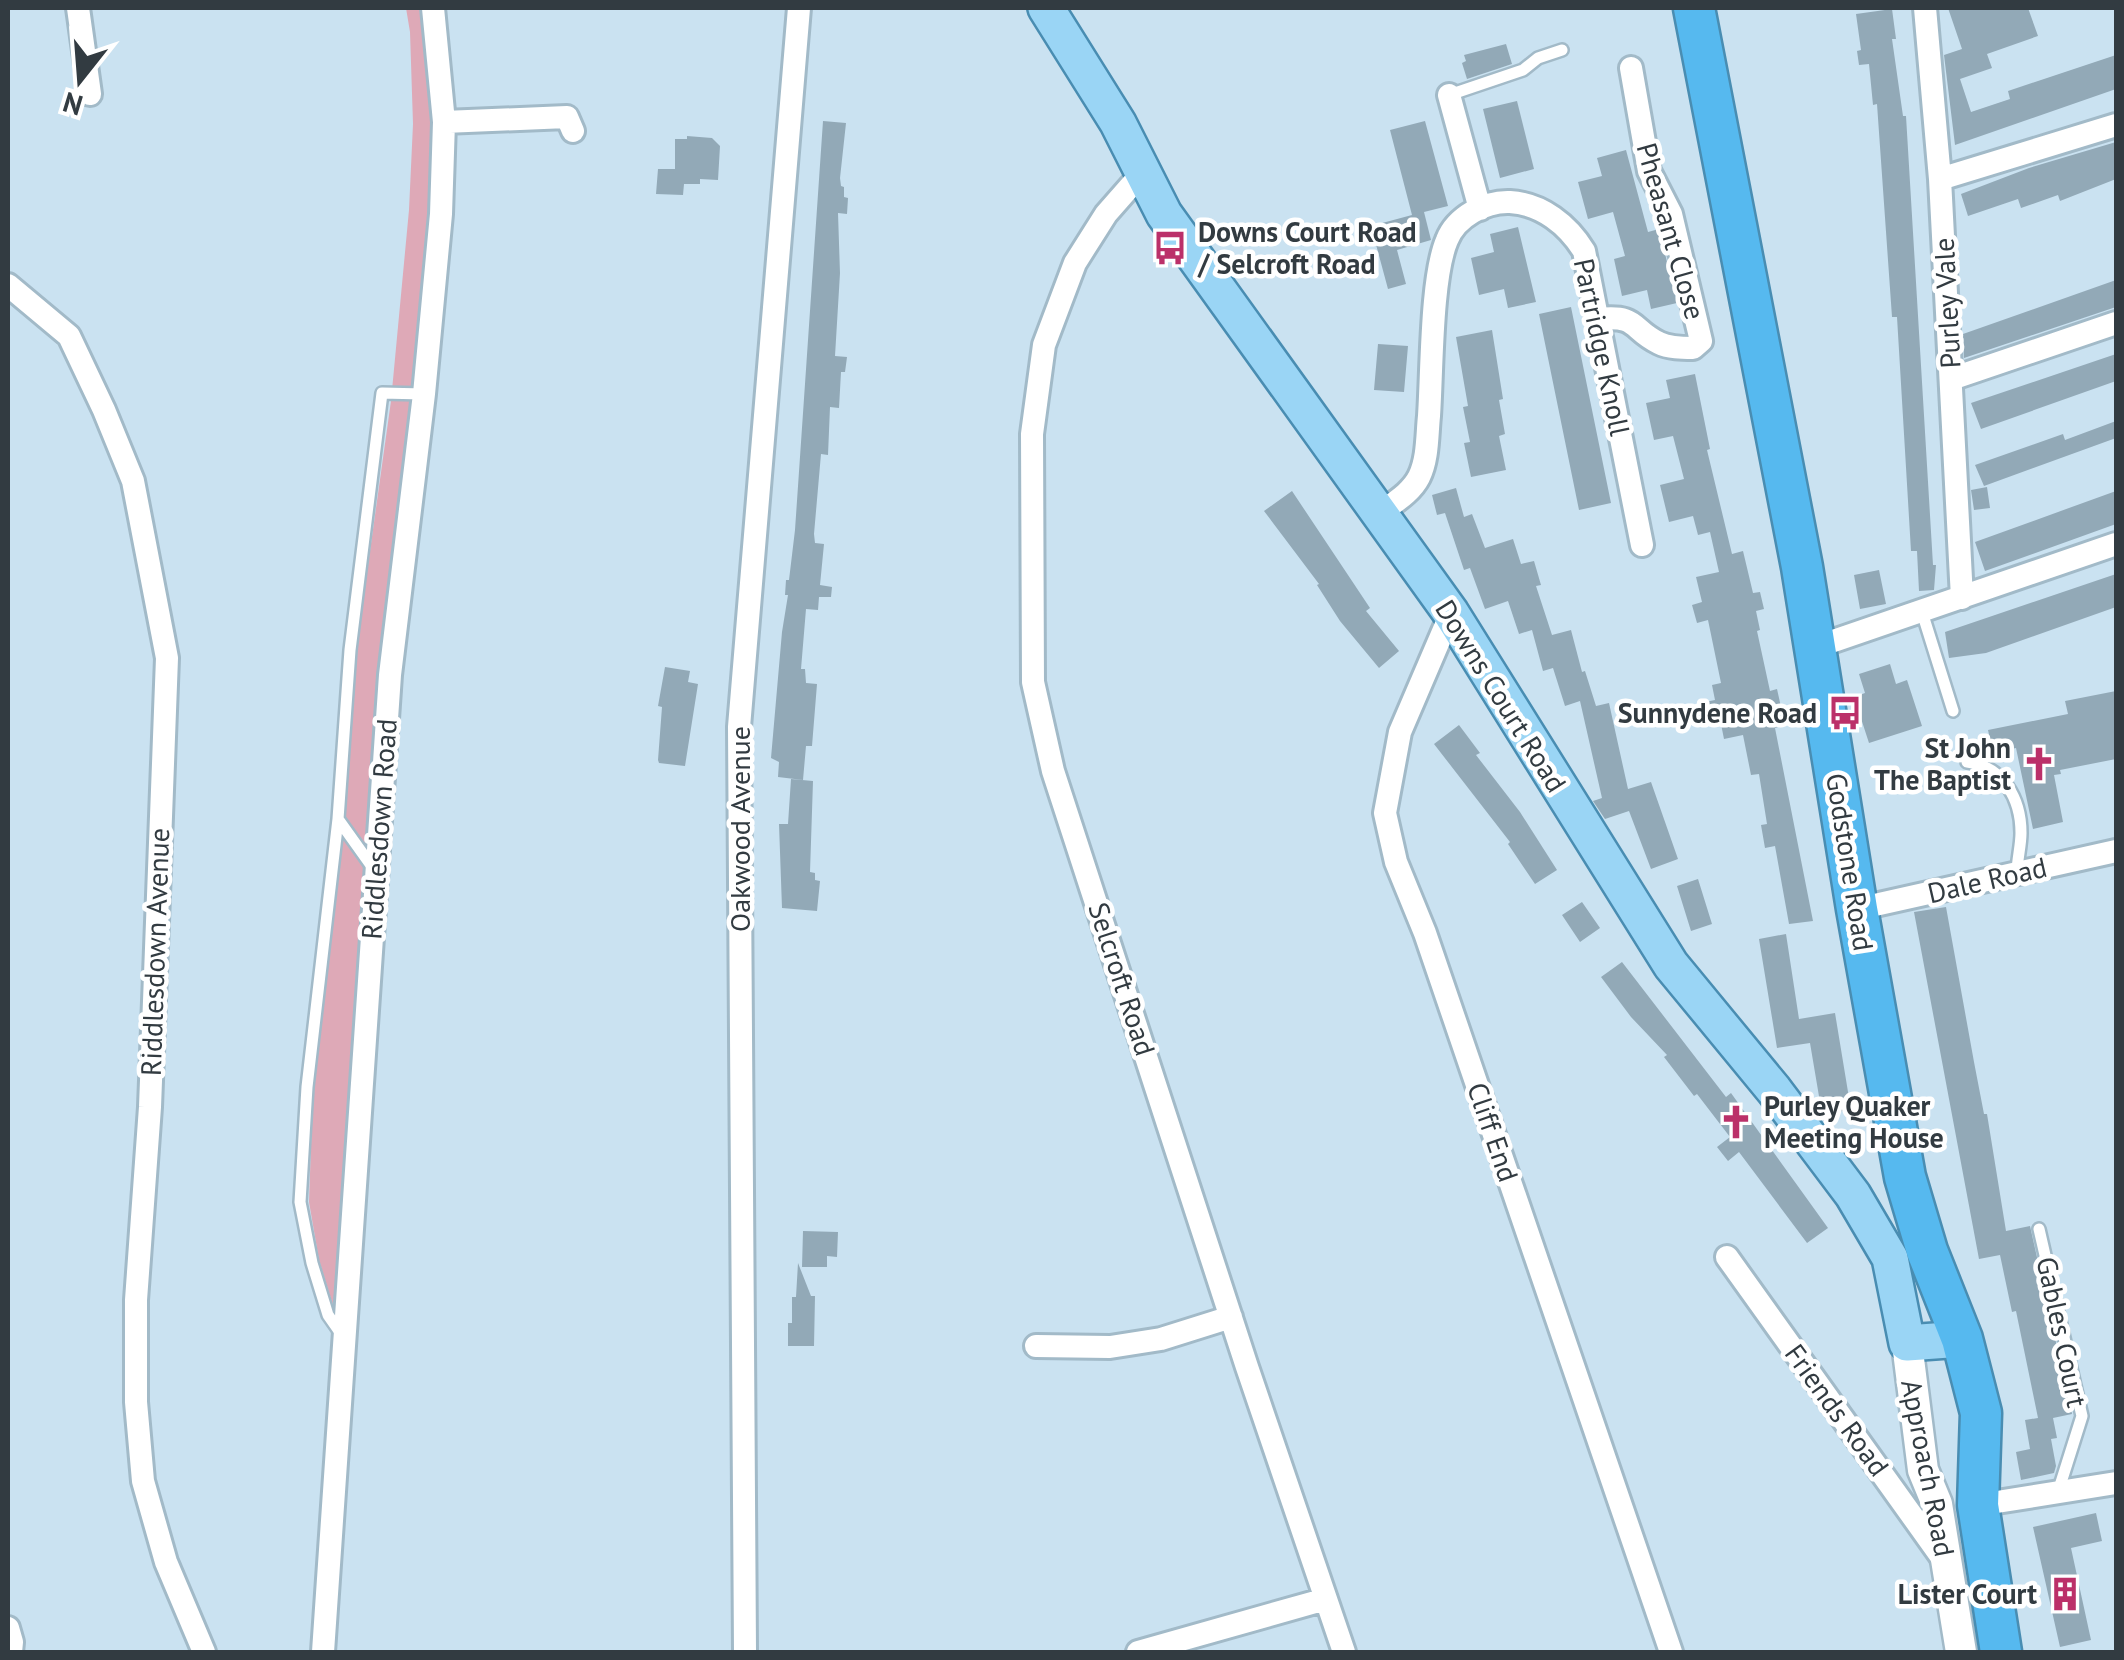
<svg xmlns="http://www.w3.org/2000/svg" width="2124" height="1660" viewBox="0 0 2124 1660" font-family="'PT Sans',sans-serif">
	<rect width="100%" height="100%" fill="#cae2f1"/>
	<path fill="#dea9b7" d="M406 8H424L436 123 432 214 378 673 336 1315 319 1260 309 1202 313 1088 343 828 356 651 391 401 409 210 413 124 410 32Z"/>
	<path fill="#92a9b7" d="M1948 8H2028L2038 36 1987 54 1992 68 1960 79 1971 112 2010 99 2008 91 2116 55V89L1955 145 1944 55 1962 49Z
		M1892 9 1896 39H1892L1903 116H1906L1933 565H1936L1934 590 1919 591 1917 551H1911L1897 317H1892L1877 104 1873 105 1869 64 1859 65 1857 51 1861 50 1856 14Z
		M1506 44 1512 64 1467 79 1462 63 1466 61 1464 55Z
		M1517 101 1534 169 1500 178 1483 109Z
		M823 121 846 123 840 178 841 186 844 187V197L848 198 847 214 838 213 840 273 835 356 847 357 845 372H841L839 408 830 407 828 455 821 454 814 534 815 543 824 544 820 585 832 587 831 597H819L818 610 806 609 801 669H805L806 683 817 684 812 746H806L803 780 778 777 779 762 771 758 782 632 788 595H785L786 580H789L795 530Z
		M1425 121 1448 206 1424 212 1431 240 1397 250 1406 284 1388 289 1371 226 1412 215 1390 130Z
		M687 136 712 138 720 146 718 180 700 179V184H684L683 195 656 194 658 169H675V139H687Z
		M2116 142V179L2060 201 2058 195 2021 208 2018 199 1968 216 1961 194 2029 168Z
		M1626 150 1648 232 1659 229 1677 303 1651 309 1647 290 1622 296 1614 259 1625 256 1613 212 1588 219 1578 182 1602 176 1597 158Z
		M1518 227 1536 302 1508 308 1504 289 1479 295 1471 258 1494 252 1490 234Z
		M2116 280V307L1964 358 1963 334Z
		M1571 307 1611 503 1579 510 1539 314Z
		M1492 330 1503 399 1499 400 1505 434 1499 436 1506 470 1471 477 1464 443 1470 442 1463 407 1468 406 1456 337Z
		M1378 344 1408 346 1404 392 1374 390Z
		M2116 354V381L1981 429 1971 403Z
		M1695 374 1710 449 1707 450 1732 554 1743 551 1753 593 1760 592 1764 609 1756 611 1760 630 1757 631 1770 691 1777 689 1781 707 1774 708 1778 727 1775 728 1813 921 1789 924 1775 846 1765 848 1761 825 1767 824 1759 774 1751 775 1743 735 1724 739 1720 719 1710 721 1705 702 1715 700 1712 685 1721 683 1708 620 1697 623 1692 605 1702 602 1696 577 1719 572 1710 532 1698 535 1693 516 1669 522 1660 485 1684 479 1673 436 1654 440 1646 403 1670 398 1666 380Z
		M2116 421V438L1984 486 1975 465 2063 434 2065 440Z
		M1987 487 1990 508 1974 510 1971 490Z
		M1456 488 1464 517 1472 514 1485 548 1513 539 1521 564 1534 561 1541 585 1536 586 1552 635 1571 630 1582 672 1585 671 1596 706 1609 703 1628 789 1651 782 1678 859 1651 869 1629 811 1605 819 1593 801 1602 798 1580 701 1565 706 1553 668 1543 671 1532 630 1519 634 1508 601 1485 609 1470 568 1464 570 1445 513 1437 515 1432 495Z
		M1292 491 1370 608 1366 611 1399 651 1379 668 1340 621 1317 585 1319 584 1264 511Z
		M2116 491V524L1985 571 1975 542Z
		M1879 570 1886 604 1860 609 1854 575Z
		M2116 574V607L1986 653 1949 658 1945 632Z
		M1890 664 1896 684 1907 680 1922 726 1869 743 1854 697 1865 693 1859 674Z
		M665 667 690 671 688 682 698 684 685 766 659 763 658 760 662 707 658 706Z
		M2116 691V759L2060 770 2061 774 2054 775 2063 822 2033 829 2016 748 1993 753 1988 730 2068 714 2065 701Z
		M1459 725 1480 753 1476 755 1520 812 1557 870 1535 884 1508 844 1510 842 1434 744Z
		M791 779 813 781 810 872 815 873V880L820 881 817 911 782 908 779 824H788Z
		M1698 879 1712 924 1691 931 1677 886Z
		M1582 902 1600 928 1580 942 1562 915Z
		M1946 907 1974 1062 1984 1114H1987L2006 1231 2030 1226 2072 1414 2053 1418 2057 1438 2051 1439 2056 1466 2054 1473 2021 1480 2016 1452 2030 1449 2025 1420 2038 1418 2016 1311 2012 1312 2000 1255 1979 1259 1914 912Z
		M1786 934 1799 1019 1835 1013 1851 1110 1822 1114 1810 1043 1777 1048 1759 939Z
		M1622 962 1726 1097 1731 1093 1828 1228 1807 1243 1739 1152 1728 1161 1717 1147 1730 1137 1697 1094 1694 1096 1664 1057 1667 1055 1631 1017 1601 977Z
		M803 1231 838 1232 837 1257 827 1256V1267H802Z
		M798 1263 811 1296H815L814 1346H788V1323H792V1297H796Z
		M2096 1513 2102 1541 2071 1548 2091 1640 2060 1647 2033 1527Z"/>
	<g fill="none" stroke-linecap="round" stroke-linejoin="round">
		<g stroke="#a2bac8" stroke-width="16">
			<path id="lane" d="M1449 95 1523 70 1538 58 1562 50
				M1922 612 1953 711
				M1967 762C2003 766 2021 799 2021 833 2021 846 2017 860 2017 873
				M338 819 373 868
				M2039 1229 2082 1416 2058 1492
				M342 1335 328 1315 312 1263 300 1202 307 1087 338 819 350 650 382 393 424 394"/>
		</g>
		<g stroke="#a2bac8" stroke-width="28">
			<path id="street" d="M78 8 90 94
				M1925 8 1940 179 1962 598
				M1449 95 1480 209
				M444 122 567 117 573 131
				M1142 173 1106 214 1075 263 1044 345 1032 434 1033 682 1053 771 1247 1367 1344 1652
				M1940 179 2116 125
				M8 285 69 336 104 410 133 481 167 658 150 1107 136 1300V1402L143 1481 166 1562 204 1652
				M1599 319C1639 315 1630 329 1659 343 1669 348 1682 348 1693 348L1701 341 1671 214 1649 171 1631 68
				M1951 379 2116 323
				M1379 514C1393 503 1411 493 1419 477 1428 459 1427 435 1429 416 1432 372 1431 277 1447 240 1456 217 1485 201 1510 202 1542 204 1568 225 1584 251L1642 545
				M1451 613 1400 732 1385 813 1396 862 1425 933 1671 1652
				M1816 647 2116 544
				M1857 909 2116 851
				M1727 1257 1943 1559
				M1036 1346 1110 1347 1161 1339 1231 1317
				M1978 1505 2116 1483
				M8 1628 12 1642 11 1652
				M323 1652 390 675 424 394 441 214 444 122 433 8
				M745 1652 739 727 799 8
				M1138 1652 1326 1599"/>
		</g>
		<g stroke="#a2bac8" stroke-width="35">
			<path id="secondary" d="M1907 1343 1923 1470 1937 1504 1961 1652"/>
		</g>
		<g stroke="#498db2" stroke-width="40">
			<path id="primary" d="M1046 8 1118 123 1164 214 1451 613 1671 965 1774 1090 1853 1195 1890 1258 1907 1343 1962 1339"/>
		</g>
		<g stroke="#498db2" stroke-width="45">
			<path id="highway" d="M1694 8 1802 567 1857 909 1905 1177 1927 1251 1962 1339 1981 1413 1978 1505 2001 1652"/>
		</g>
		<use href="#lane" stroke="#fff" stroke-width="11"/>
		<use href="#street" stroke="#fff" stroke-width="22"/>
		<use href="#secondary" stroke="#fff" stroke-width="30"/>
		<use href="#primary" stroke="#9ad5f5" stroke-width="35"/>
		<use href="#highway" stroke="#56b9ef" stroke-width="40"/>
	</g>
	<defs>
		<g id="bus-bare" transform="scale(2.7)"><path d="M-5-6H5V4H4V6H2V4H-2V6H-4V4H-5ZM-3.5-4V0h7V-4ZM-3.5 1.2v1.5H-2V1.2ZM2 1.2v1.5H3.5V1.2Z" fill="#bb3069" stroke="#fff" stroke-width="2.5" paint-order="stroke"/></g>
		<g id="church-bare" transform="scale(2.7)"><path d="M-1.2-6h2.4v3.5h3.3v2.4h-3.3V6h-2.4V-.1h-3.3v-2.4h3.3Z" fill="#bb3069" stroke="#fff" stroke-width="2.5" paint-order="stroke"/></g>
		<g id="building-bare" transform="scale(2.7)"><path d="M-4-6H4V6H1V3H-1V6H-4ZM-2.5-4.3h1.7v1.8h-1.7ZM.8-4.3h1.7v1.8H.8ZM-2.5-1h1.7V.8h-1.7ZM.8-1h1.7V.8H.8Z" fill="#bb3069" stroke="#fff" stroke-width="2.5" paint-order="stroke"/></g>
	</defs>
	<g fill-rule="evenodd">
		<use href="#bus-bare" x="1170" y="248"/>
		<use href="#bus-bare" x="1845" y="713"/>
		<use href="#church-bare" x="2039" y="764"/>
		<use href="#church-bare" x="1736" y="1122"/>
		<use href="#building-bare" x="2065" y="1594"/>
	</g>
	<g text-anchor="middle" stroke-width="9" stroke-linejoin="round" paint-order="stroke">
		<g font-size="28" fill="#323b41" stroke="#fff">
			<text transform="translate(1671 231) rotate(74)" y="10">Pheasant Close</text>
			<text transform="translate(1947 303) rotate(-93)" y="10">Purley Vale</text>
			<text transform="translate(1602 347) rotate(78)" y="10">Partridge Knoll</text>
			<text transform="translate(1501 696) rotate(58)" y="10">Downs Court Road</text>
			<text transform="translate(379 829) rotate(-86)" y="10">Riddlesdown Road</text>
			<text transform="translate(740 829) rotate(-90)" y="10">Oakwood Avenue</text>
			<text transform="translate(1850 862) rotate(81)" y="10">Godstone Road</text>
			<text transform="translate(1987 880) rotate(-13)" y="10">Dale Road</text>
			<text transform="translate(155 952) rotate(-88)" y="10">Riddlesdown Avenue</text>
			<text transform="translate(1122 979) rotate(72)" y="10">Selcroft Road</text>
			<text transform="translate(1493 1132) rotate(71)" y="10">Cliff End</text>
			<text transform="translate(2062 1332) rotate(78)" y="10">Gables Court</text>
			<text transform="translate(1837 1410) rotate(54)" y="10">Friends Road</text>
			<text transform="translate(1928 1468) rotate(79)" y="10">Approach Road</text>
		</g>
		<g font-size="28" font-weight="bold" fill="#323b41" stroke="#fff" text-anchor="end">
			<text x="1198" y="242" text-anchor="start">Downs Court Road<tspan x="1198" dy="32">/ Selcroft Road</tspan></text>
			<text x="1817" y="723">Sunnydene Road</text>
			<text x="2011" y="758">St John<tspan x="2011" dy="32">The Baptist</tspan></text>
			<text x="1764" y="1116" text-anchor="start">Purley Quaker<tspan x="1764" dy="32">Meeting House</tspan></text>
			<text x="2037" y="1604">Lister Court</text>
		</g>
	</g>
	<rect width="2124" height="1660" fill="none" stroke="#323b41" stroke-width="20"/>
	<g transform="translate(80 80) rotate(197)" stroke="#ffffff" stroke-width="8" paint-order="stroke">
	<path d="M0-8L18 38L0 25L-18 38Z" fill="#323b41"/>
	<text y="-15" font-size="28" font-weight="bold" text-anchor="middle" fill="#323b41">N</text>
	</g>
</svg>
